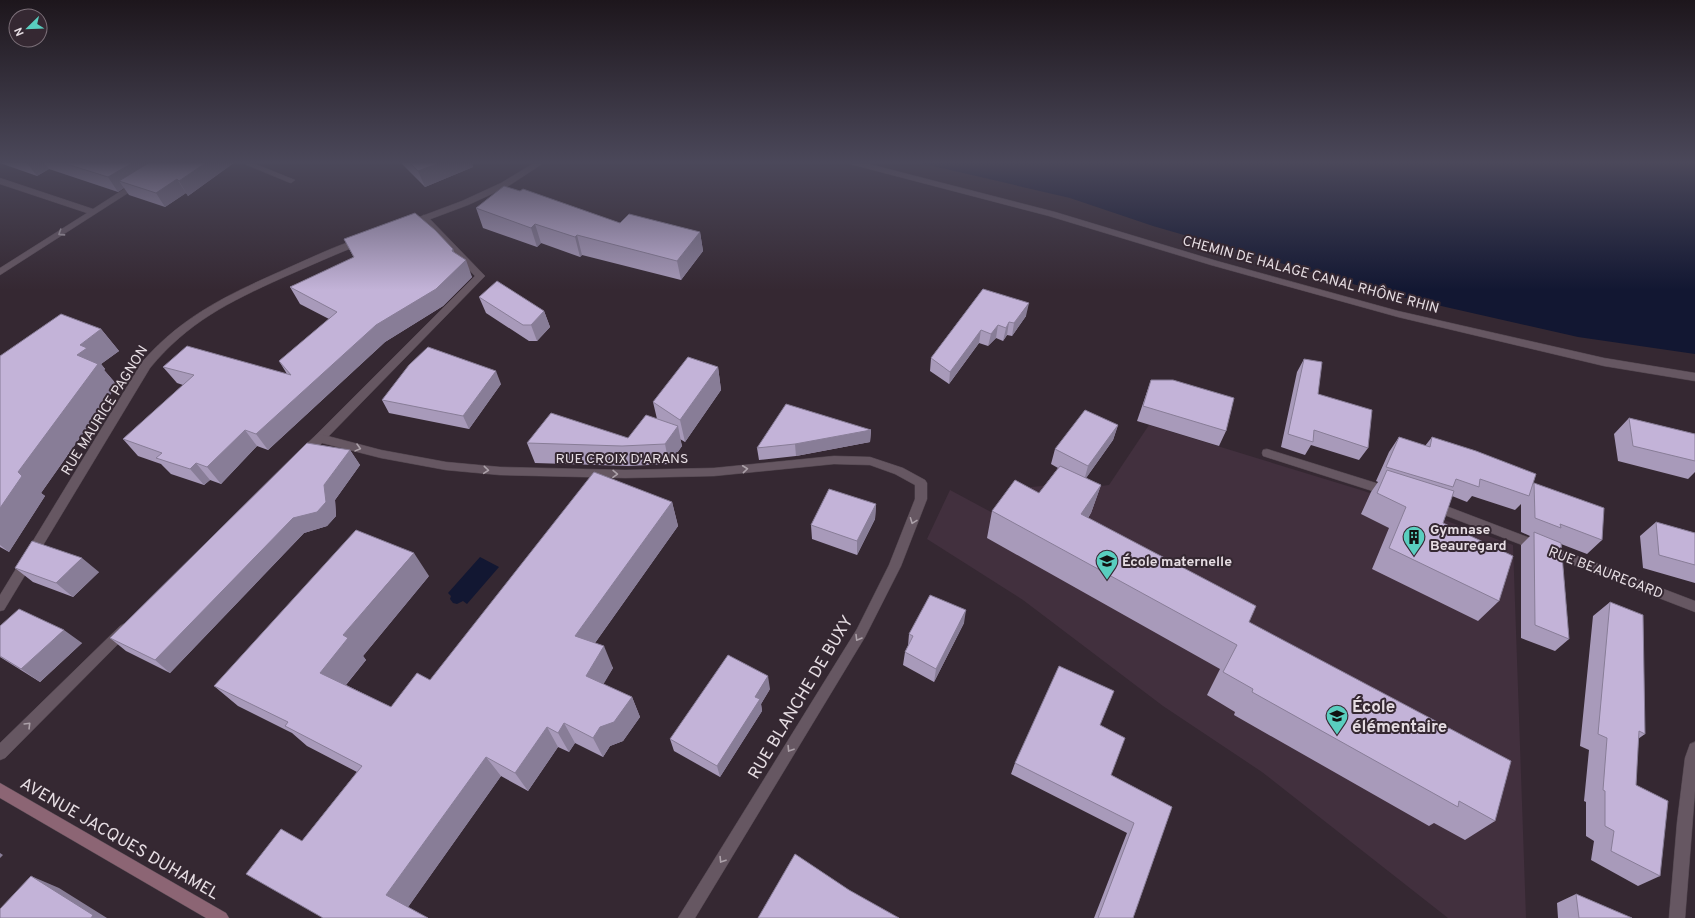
<svg xmlns="http://www.w3.org/2000/svg" width="1695" height="918" viewBox="0 0 1695 918" font-family="Overpass,sans-serif">
	<rect width="100%" height="100%" fill="#352832"/>
	<path fill="#42303e" d="M1149 425 1364 491 1513 545 1526 918H1448L1262 772 1163 706 1023 600 927 539 950 490 991 512 1010 489 1073 483 1084 488 1109 485Z"/>
	<path fill="#121732" d="M916 162H1695V354L1578 337 1384 293 1153 226 1070 198Z
		M480 557 499 567 467 604 463 601 457 604 453 603 450 599 451 596 448 593Z"/>
	<g fill="none" stroke-linecap="round" stroke-linejoin="round">
		<g stroke="#51454e" stroke-width="1">
			<path id="pedestrian" d="M424 215 427 216 485 276 324 441 320 442 316 441 315 438 316 435 475 276 421 220 420 218Z"/>
		</g>
		<g stroke="#51454e" stroke-width="1">
			<path id="minor" d="M240 162H250L295 180 291 183 288 182Z
				M536 162H545L507 187 468 205 412 226 409 227 405 224 406 222 462 201 501 183Z
				M849 162H861L1055 212 1217 261 1398 311 1604 358 1695 373V381L1604 366 1398 317 1211 265 1049 216 850 164Z
				M0 178 93 209 135 182H141L142 184 0 275V268L87 213 0 184Z
				M361 238 364 239 365 241 364 243C336 254 309 266 282 278 229 302 188 322 150 368L4 610 0 611V595L142 362C185 313 232 293 290 267 313 257 337 245 361 238Z
				M320 434 381 450 446 462 500 467 625 470 714 468 834 456 870 457 903 468 925 480 927 483V499L901 566 865 637 695 918H678L857 629 889 565 915 499V485L895 474 870 465 834 464 714 476 625 478 500 475 446 470 381 458 322 443C316 449 308 460 299 457L298 454 299 451 316 435Z
				M1267 449 1392 488 1394 491 1392 494 1388 496 1263 456 1262 453 1263 450Z
				M1433 501 1695 601V612L1429 509 1427 506 1429 503Z
				M124 624 128 626 130 630 128 634 5 758 0 760V743L120 626Z
				M1695 742V791L1685 918H1669L1677 823 1685 758 1690 744Z"/>
		</g>
		<g stroke="#51454e" stroke-width="1">
			<path id="secondary" d="M0 783 226 913 229 918H206L0 798Z"/>
		</g>
		<use href="#pedestrian" fill="#665762" fill-rule="evenodd"/>
		<use href="#minor" fill="#665762" fill-rule="evenodd"/>
		<use href="#secondary" fill="#8c6574" fill-rule="evenodd"/>
	</g>
	<path fill="#a89aba" d="M0 162H235L188 196 186 193 165 207 129 195 124 188 118 192 49 169 37 176 0 163Z
		M401 162H477L472 164 473 167 425 187 403 165Z
		M520 191 620 223 700 232 703 251 681 280 582 255 580 257 541 243 537 247 483 228 476 208Z
		M344 239 454 252 472 277 443 306 385 342 268 450 257 446 221 484 210 480 204 485 171 474 161 464 138 456 123 439 183 385 177 383 163 367 287 374 279 361 329 319 300 304 290 287 354 258Z
		M983 289 1026 316 1012 336 1007 335 1003 341 996 338 988 346 979 343 949 384 930 371 931 358Z
		M479 297 544 311 550 327 537 341H529L486 313Z
		M101 329 119 351 101 364 105 369 104 370 117 385 41 493 45 496 9 552 0 547V356Z
		M1304 359 1318 394 1368 448 1359 460 1311 445 1305 455 1281 447 1297 372Z
		M718 367 721 390 685 442 680 439 682 446 669 464 628 466 535 463 527 443 628 438 657 419 653 402Z
		M1151 380 1226 431 1219 446 1137 421Z
		M501 384 469 429 389 413 382 400Z
		M1629 418 1695 434V472L1688 479 1618 461 1614 434Z
		M1118 425 1113 440 1086 478 1101 485 1091 513 1088 518 1249 622 1495 821 1465 840 1434 823 1429 826 1234 715 1235 712 1207 695 1220 669 987 538 992 511 1039 493 1058 468 1051 464 1055 449Z
		M871 430 870 442 796 456 759 460 757 448Z
		M1399 437 1425 446 1432 437 1532 485 1534 483 1602 540 1587 554 1561 544 1569 639 1555 651 1521 638V545L1530 536 1521 532V504L1515 510 1472 496 1467 502 1452 496 1443 523 1499 601 1478 621 1372 569 1389 528 1361 514 1371 492 1378 482 1376 481 1389 452Z
		M350 450 360 465 335 500 336 516 327 526 304 533 170 673 126 651 110 638Z
		M672 502 678 526 595 643 613 668 603 684 632 697 640 717 623 741 610 746 603 757 575 743 569 752 558 747 528 791 501 776 408 907 323 918 302 841 357 772 307 746 292 733 238 706 214 686 429 576 363 656 366 660 346 685 391 707 430 680Z
		M876 504 875 519 857 555 812 539 811 525Z
		M1656 522 1695 533V583L1643 568 1640 536Z
		M15 568 99 572 73 597 33 582Z
		M1610 602 1645 734 1638 739 1636 785 1660 876 1638 886 1591 860 1594 841 1586 836V802L1584 801 1589 750 1580 746 1593 616Z
		M964 623 934 682 903 665 905 652 908 646 909 634Z
		M0 626 82 643 40 682 0 657Z
		M770 689 761 704 762 711 720 777 674 751 670 739Z
		M1100 725 1111 775 1172 807 1133 918H1094L1127 833 1011 774 1015 763Z
		M1576 894 1632 918H1558L1557 903Z"/>
	<path fill="#887d97" d="M26 162H43L49 169 37 176Z
		M134 162H167L119 181 124 188 118 192 108 177Z
		M207 162H235L188 196 179 181Z
		M442 162H477L472 164 473 167 425 187 418 171Z
		M177 179 186 193 165 207 156 193Z
		M535 224 541 243 537 247 531 228Z
		M700 232 703 251 681 280 677 261Z
		M577 235 582 255 580 257 575 237Z
		M453 249 460 265 466 260 472 277 443 306 385 342 268 450 256 434 376 325Z
		M1029 303 1026 316 1012 336 1014 323Z
		M544 311 550 327 537 341 531 325Z
		M1009 322 1007 335 1003 341 1006 328Z
		M998 325 996 338 988 346 991 334Z
		M101 329 119 351 101 364 105 369 104 370 117 385 41 493 45 496 9 552 0 545V508L18 472 80 345Z
		M981 330 979 343 949 384 950 372Z
		M718 367 721 390 685 442 680 420Z
		M496 371 501 384 469 429 463 416Z
		M1118 425 1113 440 1084 481 1088 466Z
		M678 426 682 446 669 464 665 444Z
		M245 430 257 446 221 484 207 467Z
		M871 430 870 442 796 456 795 444Z
		M350 450 360 465 335 500 336 516 327 526 304 533 170 673 155 660 324 485Z
		M196 463 210 480 204 485 190 469Z
		M1101 485 1091 513 1073 541 1081 514Z
		M672 502 678 526 585 657 575 636Z
		M876 504 875 519 857 555V541Z
		M414 553 429 576 363 656 366 660 339 693 320 673 343 635Z
		M82 558 99 572 73 597 56 583Z
		M966 610 964 623 934 682 936 669Z
		M64 630 82 643 40 682 21 669Z
		M604 646 613 668 596 697 586 676Z
		M768 676 770 689 761 704 762 711 720 777 717 766 755 697Z
		M632 697 640 717 623 741 610 746 603 757 593 738 600 727Z
		M564 723 575 743 569 752 558 733Z
		M547 727 558 747 528 791 515 773Z
		M486 757 501 776 406 910 386 895Z
		M0 853 3 855 0 858Z
		M31 876 59 888 107 918H91Z"/>
	<path fill="#c3b3d8" stroke="#887d97" d="M60 162H134L108 177Z
		M150 162H207L179 181 177 179 156 193 119 181Z
		M409 162H442L418 171Z
		M504 186 520 191 523 189 620 223 629 214 700 232 677 261 577 235 575 237 535 224 531 228 476 208Z
		M415 213 435 230 453 249 452 251 466 260 436 289 376 325 256 434 245 430 207 467 196 463 190 469 156 458 162 453 123 439 194 375 163 367 187 346 291 375 279 361 337 312 290 287 354 257 344 239Z
		M497 281 544 311 531 325H523L479 297Z
		M983 289 1029 303 1014 323 1009 322 1006 328 998 325 991 334 981 330 950 372 931 358Z
		M61 314 101 329 80 345 87 348 77 355 98 364 18 472 22 476 0 508V356Z
		M428 347 496 371 463 416 382 400 409 365Z
		M688 357 718 367 680 420 653 402Z
		M1304 359 1322 362 1318 394 1372 410 1368 448 1314 430 1313 442 1288 434Z
		M1151 380H1173L1234 398 1226 431 1143 406Z
		M786 404 871 430 795 444 757 448Z
		M1085 410 1118 425 1088 466 1055 449Z
		M551 413 628 438 646 415 678 426 665 444 622 446 527 443Z
		M1629 418 1695 434V461L1633 446Z
		M1399 437 1430 447 1432 437 1476 451 1536 474 1529 496 1480 479 1479 487 1456 479 1453 487 1386 467Z
		M307 443 350 450 324 485 326 502 317 512 293 518 155 660 110 638Z
		M1060 466 1101 485 1081 514 1256 606 1249 622 1511 761 1495 821 1459 801 1458 807 1252 692 1253 689 1223 672 1237 645 992 511 1015 480 1039 493Z
		M1387 470 1454 491 1443 523 1513 556 1499 601 1389 548 1406 507 1377 493Z
		M594 472 672 502 575 636 604 646 586 676 632 697 614 722 600 727 593 738 564 723 558 733 547 727 515 773 486 757 386 895 428 918H323L246 874 281 829 302 841 362 766 285 726 288 722 214 686 356 530 414 553 343 635 348 638 320 673 391 707 417 673 430 680Z
		M1534 483 1604 508 1602 540 1560 524 1561 528 1535 518Z
		M829 489 876 504 857 541 811 525Z
		M1656 522 1695 533V565L1659 555Z
		M1534 532 1561 543 1569 639 1535 625Z
		M32 541 82 558 56 583 15 568Z
		M930 595 966 610 936 669 905 652 913 636 909 634Z
		M1610 602 1643 615 1645 734 1639 731 1636 785 1668 801 1660 876 1611 851 1614 831 1605 826V791L1603 790 1607 738 1598 734Z
		M19 609 64 630 21 669 0 656V626Z
		M728 655 768 676 755 697 760 699 717 766 670 739Z
		M1059 666 1114 691 1100 725 1125 738 1111 775 1172 807 1133 918H1098L1134 823 1015 763Z
		M795 854 849 890 899 918H758Z
		M31 876 93 915 91 918H0V909Z
		M1576 894 1632 918H1579Z"/>
	<defs><path id="oneway-chevron" d="M-2-3.5L2.5 0L-2 3.5" fill="none" stroke-width="1.6" stroke-linecap="round" stroke-linejoin="round"/></defs>
	<g stroke="#aca1a9">
		<use href="#oneway-chevron" transform="translate(61 233) rotate(147)"/>
		<use href="#oneway-chevron" transform="translate(358 448) rotate(15)"/>
		<use href="#oneway-chevron" transform="translate(745 469) rotate(-6)"/>
		<use href="#oneway-chevron" transform="translate(486 470) rotate(5)"/>
		<use href="#oneway-chevron" transform="translate(615 474) rotate(1)"/>
		<use href="#oneway-chevron" transform="translate(913 521) rotate(111)"/>
		<use href="#oneway-chevron" transform="translate(858 638) rotate(121)"/>
		<use href="#oneway-chevron" transform="translate(28 725) rotate(-45)"/>
		<use href="#oneway-chevron" transform="translate(790 749) rotate(122)"/>
		<use href="#oneway-chevron" transform="translate(722 860) rotate(122)"/>
	</g>
	<linearGradient id="sky" x2="0" y2="1"><stop stop-color="#1d161c"/><stop offset="0.56" stop-color="#4b485a"/><stop offset="1" stop-color="#4b485a" stop-opacity="0"/></linearGradient>
	<rect width="1695" height="290" fill="url(#sky)"/>
	<defs>
		<g id="building-pin" transform="scale(1.15)"><path d="M0 17L-7.5 6A9.5 9.5 0 1 1 7.5 6Z" fill="#59cebf" stroke="#352832"/><path d="M-4-6H4V6H1V3H-1V6H-4ZM-2.5-4.3h1.7v1.8h-1.7ZM.8-4.3h1.7v1.8H.8ZM-2.5-1h1.7V.8h-1.7ZM.8-1h1.7V.8H.8Z" fill="#111"/></g>
		<g id="school-pin" transform="scale(1.15)"><path d="M0 17L-7.5 6A9.5 9.5 0 1 1 7.5 6Z" fill="#59cebf" stroke="#352832"/><path d="M0-5L7-2L0 1L-7-2ZM-4 1L0 2.5L4 1V4Q0 6-4 4Z" fill="#111"/></g>
	</defs>
	<g fill-rule="evenodd">
		<use href="#building-pin" x="1414" y="537"/>
		<use href="#school-pin" x="1107" y="561"/>
		<use href="#school-pin" x="1337" y="716"/>
	</g>
	<g text-anchor="middle" stroke-width="4" stroke-linejoin="round" paint-order="stroke">
		<g font-size="14" fill="#e6dde3" stroke="#352832">
			<text transform="translate(1311 274) rotate(15)" y="5">CHEMIN DE HALAGE CANAL RHÔNE RHIN</text>
			<text transform="translate(104 410) rotate(-58)" y="5">RUE MAURICE PAGNON</text>
			<text x="622" y="463">RUE CROIX D'ARANS</text>
			<text transform="translate(1606 572) rotate(21)" y="5">RUE BEAUREGARD</text>
		</g>
		<g font-size="14" font-weight="bold" fill="#e6dde3" stroke="#352832" text-anchor="start">
			<text x="1430" y="534">Gymnase<tspan x="1430" dy="16">Beauregard</tspan></text>
			<text x="1122" y="566">École maternelle</text>
		</g>
		<g font-size="17" fill="#e6dde3" stroke="#352832">
			<text transform="translate(800 697) rotate(-59)" y="6">RUE BLANCHE DE BUXY</text>
			<text transform="translate(120 838) rotate(30)" y="6">AVENUE JACQUES DUHAMEL</text>
		</g>
		<g font-size="17" font-weight="bold" fill="#e6dde3" stroke="#352832" text-anchor="start">
			<text x="1352" y="712">École<tspan x="1352" dy="20">élémentaire</tspan></text>
		</g>
	</g>
	<g transform="translate(28 28) rotate(247)"><circle r="19" fill="#352832" stroke="#7c7079"/>
	<path d="M0-3L7 15L0 10L-7 15Z" fill="#59cebf"/>
	<text y="-6" font-size="11" font-weight="bold" text-anchor="middle" fill="#e6dde3">N</text>
	</g>
</svg>
